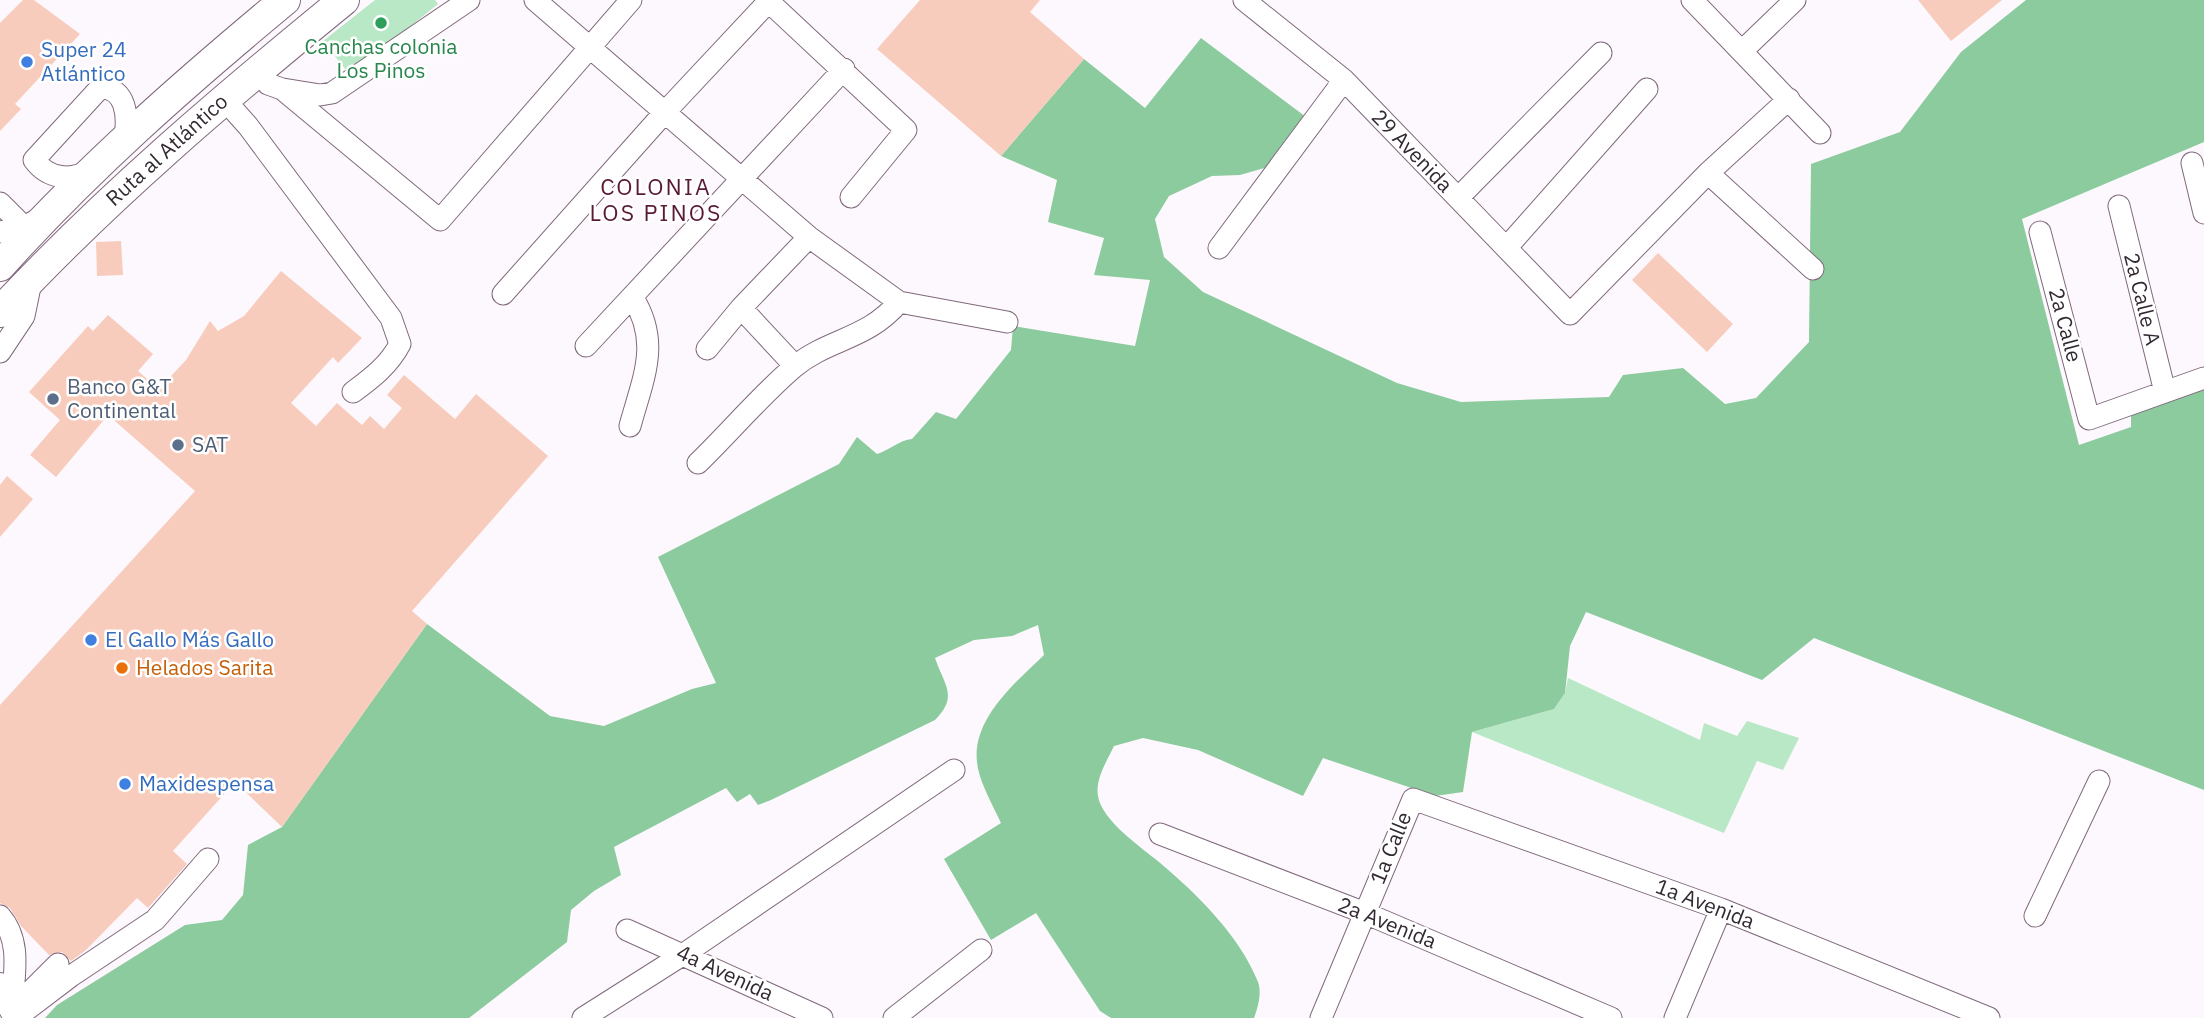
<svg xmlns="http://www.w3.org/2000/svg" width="2204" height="1018" viewBox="0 0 2204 1018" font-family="'IBM Plex Sans',sans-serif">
	<rect width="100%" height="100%" fill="#fdf8fd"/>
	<path fill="#b8e8c5" d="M375 0H435L438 4 350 75 323 41Z
		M1568 678 1700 740 1704 723 1737 736 1747 721 1799 738 1783 770 1757 761 1724 833 1472 732 1554 709 1565 693Z"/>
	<path fill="#8bcb9e" d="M2026 0H2204V142L2022 219 2079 445 2131 427V415L2204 389V790L1814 638 1762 680 1586 612 1570 646 1565 693 1554 709 1472 732 1463 792 1435 796 1323 758 1303 796 1198 750 1143 738 1114 746C1107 761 1095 779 1098 796 1102 821 1141 847 1159 862 1196 893 1240 936 1258 982 1262 993 1258 1007 1254 1018H1111L1100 1011 1036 913 991 940 944 859 1001 823C993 805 979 782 977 762 972 719 1015 683 1044 655L1038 625 1012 636 974 640 935 658C944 685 959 696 935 720L771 800 758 805 750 794 737 802 726 788 614 847 621 875 594 891 571 910 567 942 469 1018H45L57 1005 185 925 222 920 243 895 248 845 282 827 427 624 550 716 604 726 692 689 716 683 658 557 839 464 857 437 877 454C890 450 899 440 912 439L936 412 956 419 1011 350 1013 326 1135 346 1150 280 1094 275 1104 238 1048 222 1057 180 1001 156 1084 59 1145 108 1201 38 1322 129 1300 152 1268 167 1240 175 1212 176 1169 196 1155 219 1164 257 1203 292 1397 383 1461 402 1609 397 1623 375 1683 368 1725 404 1756 398 1809 342 1811 164 1900 132 1961 52Z"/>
	<path fill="#f8ccbc" d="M23 0H34L80 34 15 104 21 109 0 131V23Z
		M920 0H1040L1030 12 1084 59 1001 156 877 49Z
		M1918 0H2002L1951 41Z
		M121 241 123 275 97 276 96 242Z
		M1658 253 1733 324 1707 352 1632 280Z
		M281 271 362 338 338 363 333 357 291 403 316 426 337 403 362 425 370 416 384 429 402 408 387 395 404 375 455 419 476 394 548 456 412 611 427 624 282 827 235 782 173 851 187 864 148 908 137 898 86 950 71 961 62 952 49 955 21 926 10 908 0 903V705L195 491 108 415 56 477 30 455 60 420 29 392 88 326 93 331 108 315 153 354 138 371 159 389 186 360 210 321 218 331 244 316Z
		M7 476 33 499 0 537V485Z"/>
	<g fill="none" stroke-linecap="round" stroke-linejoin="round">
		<g stroke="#80697d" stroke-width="23">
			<path id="minor" d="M535 0 809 237 899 302 1007 322
				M767 0 906 130 851 197
				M1244 0 1344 80 1570 314 1708 173 1789 99
				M1692 0 1820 133
				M1742 51 1795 0
				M268 84 282 89 440 220 631 0
				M283 89 320 95 332 93 469 0
				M223 98 248 126 391 318 400 344C389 365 372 378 353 392
				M2192 163 2204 213
				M91 169C72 182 48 179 34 160L100 88C127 87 128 118 125 137
				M1708 173 1813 269
				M1458 198 1601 53
				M0 203 24 227
				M2119 206 2165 392
				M0 232 24 227 37 220
				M2040 232 2089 419 2204 378
				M1507 247 1647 89
				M1219 248 1344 80
				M503 294 665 112 769 1
				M741 308 795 366
				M586 346 844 69
				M707 349 741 308 809 237
				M0 352 24 316 32 277
				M630 426C643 378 661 343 633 298
				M698 463C730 432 760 396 794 367 829 338 867 340 899 302
				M1160 834 1365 913 1611 1018
				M0 916C22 941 14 974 12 1006
				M2035 916 2099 781
				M627 930 822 1018
				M28 994 58 964
				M17 1017 71 976 155 920 208 859
				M583 1018 684 954 954 770
				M894 1018 981 950
				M1321 1018 1413 799 1721 909 1989 1018
				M1675 1018 1721 909"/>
		</g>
		<g stroke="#80697d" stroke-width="28">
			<path id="major" d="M0 986 17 1018"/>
		</g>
		<g stroke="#80697d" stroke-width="32">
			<path id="highway" d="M0 266C87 169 185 83 285 0
				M0 312C106 198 224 98 344 0"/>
		</g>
		<use href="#minor" stroke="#fff" stroke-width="21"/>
		<use href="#major" stroke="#fff" stroke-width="26"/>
		<use href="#highway" stroke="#fff" stroke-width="30"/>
	</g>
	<circle fill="#2e9e5b" stroke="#fff" stroke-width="2.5" cx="381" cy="23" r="7"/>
	<g fill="#3f7fe0" stroke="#fff" stroke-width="2.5">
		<circle cx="27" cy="62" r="7"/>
		<circle cx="91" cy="640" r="7"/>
		<circle cx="125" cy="784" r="7"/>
	</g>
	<g fill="#5c6f8a" stroke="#fff" stroke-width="2.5">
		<circle cx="53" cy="399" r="7"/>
		<circle cx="178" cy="445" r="7"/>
	</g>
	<circle fill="#e8710a" stroke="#fff" stroke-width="2.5" cx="122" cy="668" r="7"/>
	<g text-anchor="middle" stroke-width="5" stroke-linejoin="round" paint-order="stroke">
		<g font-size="21" fill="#27864d" stroke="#fff">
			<text x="381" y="54">Canchas colonia<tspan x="381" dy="24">Los Pinos</tspan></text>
		</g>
		<g font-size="21" fill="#366cbe" stroke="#fff" text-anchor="start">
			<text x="41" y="57">Super 24<tspan x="41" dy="24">Atlántico</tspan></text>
			<text x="105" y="647">El Gallo Más Gallo</text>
			<text x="139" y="791">Maxidespensa</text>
		</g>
		<g font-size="21" fill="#332932" stroke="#fff">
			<text transform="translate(167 150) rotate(-42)" y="7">Ruta al Atlántico</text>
			<text transform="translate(1412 151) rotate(46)" y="7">29 Avenida</text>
			<text transform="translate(2142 299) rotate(76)" y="7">2a Calle A</text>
			<text transform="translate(2065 325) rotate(75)" y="7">2a Calle</text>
			<text transform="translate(1391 848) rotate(-68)" y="7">1a Calle</text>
			<text transform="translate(1705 904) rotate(21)" y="7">1a Avenida</text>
			<text transform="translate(1387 923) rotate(22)" y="7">2a Avenida</text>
			<text transform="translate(725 973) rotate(25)" y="7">4a Avenida</text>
		</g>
		<g font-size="21" fill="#4e5e75" stroke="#fff" text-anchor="start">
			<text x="67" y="394">Banco G&amp;T<tspan x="67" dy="24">Continental</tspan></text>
			<text x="192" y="452">SAT</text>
		</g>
		<g font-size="21" fill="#c56008" stroke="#fff" text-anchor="start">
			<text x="136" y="675">Helados Sarita</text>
		</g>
		<g font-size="23" letter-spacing="2" fill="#5a1935" stroke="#fff">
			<text x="656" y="195">COLONIA<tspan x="656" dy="26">LOS PINOS</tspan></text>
		</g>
	</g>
</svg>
